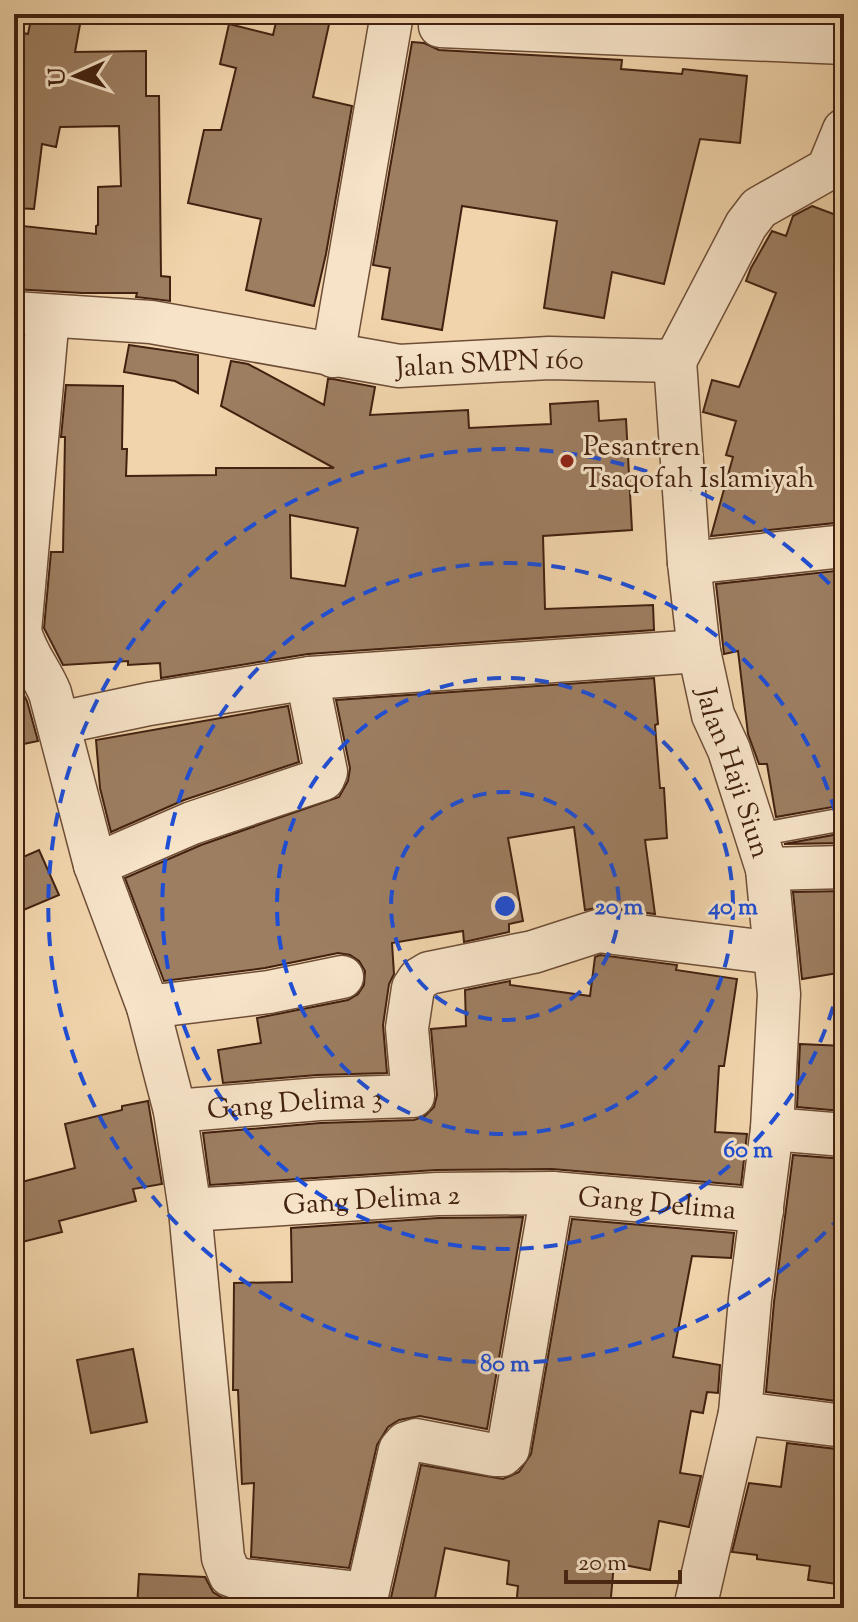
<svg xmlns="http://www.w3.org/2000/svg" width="858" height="1622" viewBox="0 0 858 1622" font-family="'Sorts Mill Goudy',serif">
	<rect width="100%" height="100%" fill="#f1d4ab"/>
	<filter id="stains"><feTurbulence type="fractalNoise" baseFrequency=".0025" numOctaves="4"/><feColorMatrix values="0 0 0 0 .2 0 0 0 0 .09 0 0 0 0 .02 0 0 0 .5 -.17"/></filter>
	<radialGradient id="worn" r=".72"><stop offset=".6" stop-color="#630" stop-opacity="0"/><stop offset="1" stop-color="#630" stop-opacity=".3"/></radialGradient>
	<path fill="#9d7e61" stroke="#422110" stroke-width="2" fill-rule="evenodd" d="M32 14H54L81 19 75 52 146 51V96H159L161 276 170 277V301L136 297 137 293H82L14 289V225L96 234V226L98 225V187L121 186 119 126 60 127 56 147 42 144 34 209 14 208V103L21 68 14 66V31L28 34Z
		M278 14H307L330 20 313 97 352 106 326 254 314 306 246 290 261 219 188 203 204 130H221L236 68 220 64 229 24 273 35Z
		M412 42 424 43 439 50 622 60 621 69 682 74 683 69 747 76 740 143 700 139 664 284 612 272 604 318 544 308 557 221 462 206 442 330 382 319 390 268 373 265Z
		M812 206 844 218V522L711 536 733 457 726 455 736 421 703 412 712 380 739 387 776 293 746 281 751 268 772 231 786 236 793 216Z
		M129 345 198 355V393L175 381 124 372Z
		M231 361 248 364 324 405 328 379H333L375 387 370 415 468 410 469 428 551 424 550 404 598 401 599 421 626 419 632 530 543 536 545 609 653 605 654 630 308 654 161 678 160 663 128 665V661L63 665 44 628 51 552H63L65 437H61L66 385 123 386 122 449H127L126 476 216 475V468H334L221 406ZM290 515 358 528 345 586 291 578Z
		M844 570V805L776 817 767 764H759L748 734 738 651 724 654 716 584Z
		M14 676 27 701 38 741 14 746Z
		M654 678 658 724 655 725 660 788H664L667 838 645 840 655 914 601 907 585 910 574 827 508 838 523 921 509 924V932L464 942 463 931 392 943 394 974 389 984 383 1025 387 1073 317 1075 223 1083 218 1050 261 1043 257 1018 348 1000 358 994 364 985 365 971 359 961 350 955 338 953 265 968 164 981 125 878 201 845 339 797 348 781 350 768 336 700Z
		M288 706 299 762 184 800 111 832 100 788 96 740Z
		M844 833V843L784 844Z
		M39 850 59 895 14 914V861Z
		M844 891V972L802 979 793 892Z
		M600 955 677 965 676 970 737 979 724 1066H719L715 1132 747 1134 741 1185 552 1169 436 1170 210 1185 203 1133 320 1123 414 1120 425 1116 434 1107 437 1095 431 1029 466 1026 465 990 510 981V985L590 996 595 957Z
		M800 1044 844 1046 842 1111 797 1107Z
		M148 1101 162 1184 133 1189 136 1201 59 1221 62 1232 14 1244V1184L75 1168 65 1124 122 1110V1106Z
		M793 1155 844 1159V1402L766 1392 774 1302Z
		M523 1217 487 1429 420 1416 399 1420 388 1427 377 1445 349 1568 251 1557 254 1483 242 1484 238 1390H233L234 1283 292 1282 291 1228 438 1218Z
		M572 1219 734 1233 731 1258 692 1256 673 1357 720 1365 718 1393 707 1392 703 1413 691 1411 680 1473 701 1476 689 1527 659 1521 650 1570 614 1563 610 1608H516L518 1586 507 1584 509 1561 445 1548 433 1608 390 1602 421 1465 503 1479 519 1472 531 1454Z
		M133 1349 147 1422 91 1433 77 1360Z
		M787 1443 844 1450V1585L808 1580 810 1566 757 1559V1555L732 1552 749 1483 781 1487Z
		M139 1574 205 1577 213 1592 221 1597 240 1604 277 1608H137Z"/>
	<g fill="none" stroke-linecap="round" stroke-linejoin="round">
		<g stroke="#6e4e37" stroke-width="25">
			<path id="service" d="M757 835 844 819"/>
		</g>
		<g stroke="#6e4e37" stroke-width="45">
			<g id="minor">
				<path d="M440 26 844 43"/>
				<path id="s1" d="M14 313 151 322 399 366 549 358 675 361 746 225 759 208 828 169 844 130"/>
				<path d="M48 316 20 631C26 655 41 671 50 693L95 865 148 1007 175 1111 190 1210 223 1558 230 1575 243 1580 367 1594"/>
				<path d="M333 356 392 14"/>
				<path id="s2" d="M675 361 689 563 699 651 713 715 729 750 767 869 779 994 772 1129 750 1299 740 1413 695 1608"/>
				<path d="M689 563 844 546"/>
				<path d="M310 678 699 651"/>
				<path d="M59 723 149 704 310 678 309 688 326 772 323 779 192 823 95 865"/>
				<path d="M767 869 844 867"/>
				<path d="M148 1007 269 992 342 977"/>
				<path id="s3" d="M175 1111 319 1099 413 1096 407 1028 413 988 419 979 429 973 533 952 598 931 775 953"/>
				<path d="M772 1129 844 1135"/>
				<path id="s4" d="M190 1210 437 1194 552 1193 762 1211"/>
				<path d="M740 1413 844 1426"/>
				<path d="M364 1608 400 1450 406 1443 416 1440 494 1455H502L508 1449 552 1193"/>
			</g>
		</g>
		<use href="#service" stroke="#f6e3c8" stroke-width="22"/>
		<use href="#minor" stroke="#f6e3c8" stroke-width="42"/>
	</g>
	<g fill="none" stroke="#1d4ed8" stroke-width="4" stroke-dasharray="14 10">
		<circle cx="505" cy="906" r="114"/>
		<circle cx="505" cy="906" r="228"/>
		<path d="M844 960A343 343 0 1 1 844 852"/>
		<path d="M842 1215A457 457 0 1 1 842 597"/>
	</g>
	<circle fill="#8f2418" stroke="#f6e3c8" stroke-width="3" cx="567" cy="461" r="8"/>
	<g text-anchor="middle" stroke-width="6" stroke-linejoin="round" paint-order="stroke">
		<g font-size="28" fill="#422110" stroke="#f6e3c8">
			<text dy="10" stroke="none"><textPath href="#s1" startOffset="480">Jalan SMPN 160</textPath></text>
			<text dy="10" stroke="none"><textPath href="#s2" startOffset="418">Jalan Haji Siun</textPath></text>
			<text dy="10" stroke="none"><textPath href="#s3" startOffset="120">Gang Delima 3</textPath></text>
			<text dy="10" stroke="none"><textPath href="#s4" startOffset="182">Gang Delima 2</textPath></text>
			<text dy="10" stroke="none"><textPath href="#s4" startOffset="468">Gang Delima</textPath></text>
		</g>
		<g font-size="28" fill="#422110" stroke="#f6e3c8" text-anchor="start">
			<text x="583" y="455">Pesantren<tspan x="583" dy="32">Tsaqofah Islamiyah</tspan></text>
		</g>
	</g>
	<circle cx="505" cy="906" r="12" fill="#1d4ed8" stroke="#f6e3c8" stroke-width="4"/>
	<g font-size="24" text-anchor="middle" font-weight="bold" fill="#1d4ed8" stroke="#f6e3c8" stroke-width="6" stroke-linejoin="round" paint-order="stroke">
		<text x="619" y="914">20 m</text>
		<text x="733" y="914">40 m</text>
		<text x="748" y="1157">60 m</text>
		<text x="505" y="1371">80 m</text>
	</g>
	<rect width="858" height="1622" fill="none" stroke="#f1d4ab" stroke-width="48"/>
	<rect x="16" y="16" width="826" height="1590" fill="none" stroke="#422110" stroke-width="4"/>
	<rect x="24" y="24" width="810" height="1574" fill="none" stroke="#422110" stroke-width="2"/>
	<g transform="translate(76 76) rotate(267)" stroke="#f6e3c8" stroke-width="6" paint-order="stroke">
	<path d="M0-6L14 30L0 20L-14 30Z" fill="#422110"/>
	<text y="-12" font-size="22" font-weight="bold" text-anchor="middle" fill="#422110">U</text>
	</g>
	<path d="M566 1570v12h114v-12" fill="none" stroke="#422110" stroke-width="4"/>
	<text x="578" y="1570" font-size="24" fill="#422110" stroke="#f6e3c8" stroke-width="6" paint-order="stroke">20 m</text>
	<rect width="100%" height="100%" filter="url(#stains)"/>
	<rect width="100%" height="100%" fill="url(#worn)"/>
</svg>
